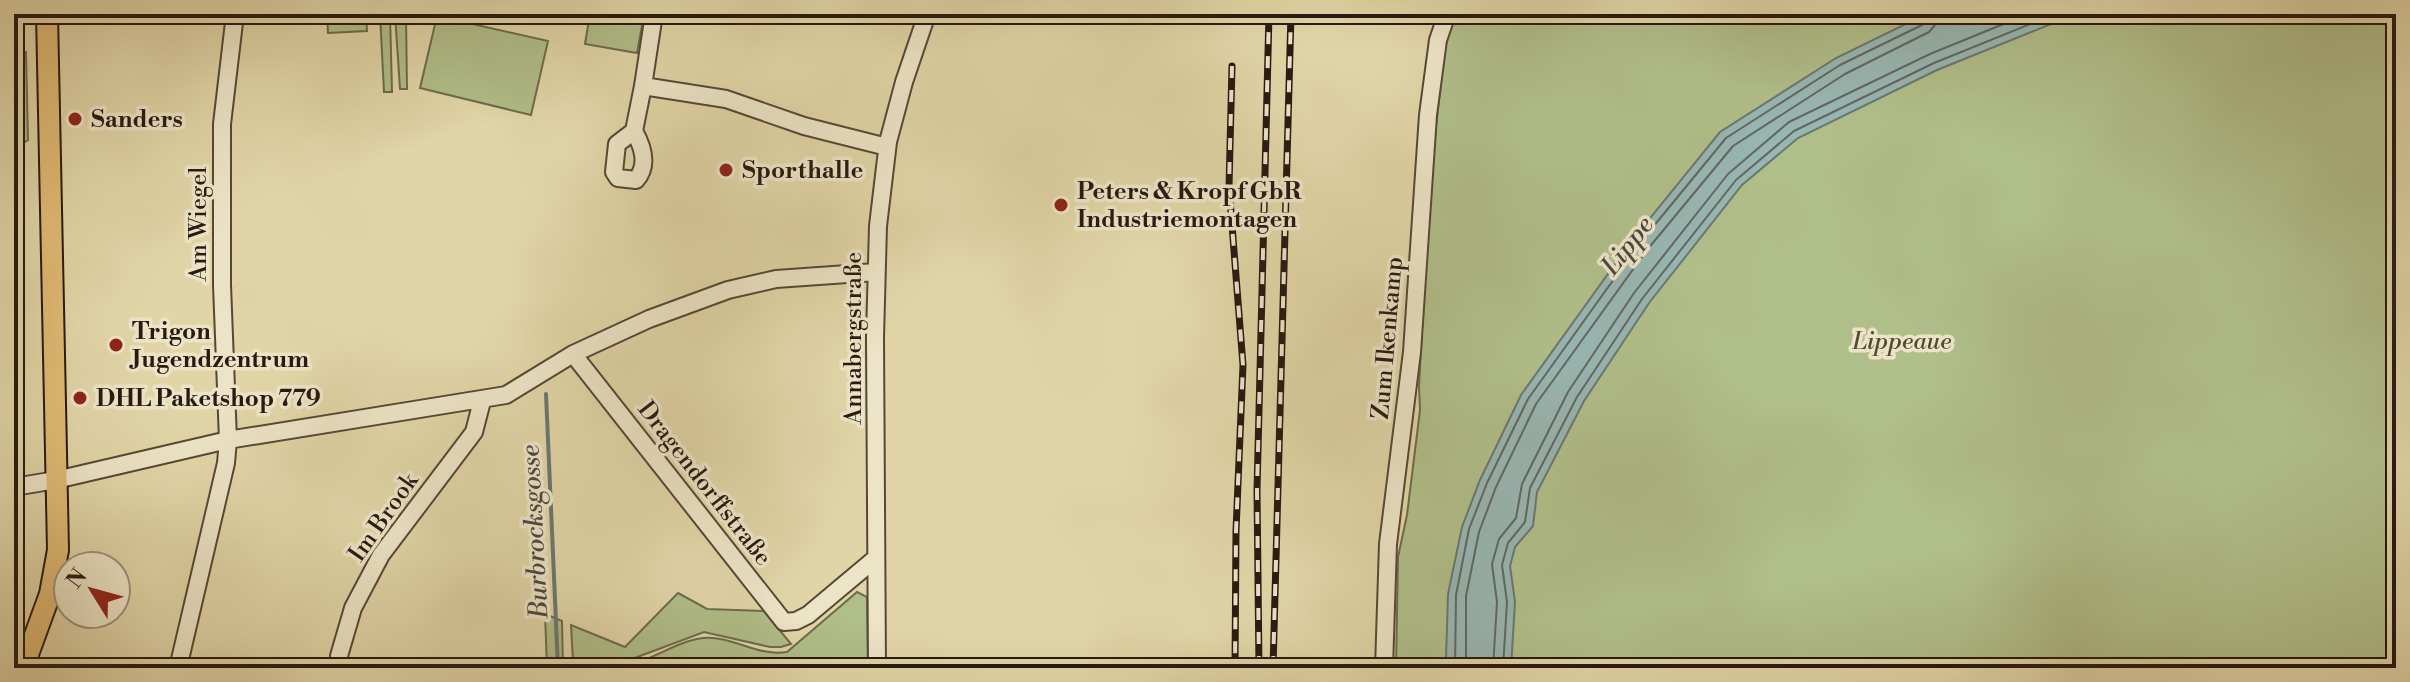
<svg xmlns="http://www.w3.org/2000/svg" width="2410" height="682" viewBox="0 0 2410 682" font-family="'Libre Bodoni',serif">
	<rect width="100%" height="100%" fill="#e1d5a7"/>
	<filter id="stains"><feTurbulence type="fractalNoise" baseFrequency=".0025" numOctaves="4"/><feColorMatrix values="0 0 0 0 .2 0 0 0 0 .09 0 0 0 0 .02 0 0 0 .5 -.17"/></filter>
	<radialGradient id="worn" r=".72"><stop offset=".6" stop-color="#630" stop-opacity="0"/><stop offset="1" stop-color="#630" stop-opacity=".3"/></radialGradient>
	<path fill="#b0be89" stroke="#6c6c4e" stroke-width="2" d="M327 14H366L367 31 328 33Z
		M380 14H390L392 92H384Z
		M395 14H406L407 89H400Z
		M590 14 644 15 637 53 585 44Z
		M1454 14H2396V668H1396L1398 557 1407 515 1420 410 1419 387 1430 178 1445 48Z
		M437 16 548 41 531 115 420 88Z
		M14 51 26 52 28 140 19 146 14 145V131L17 130 14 117Z
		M857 592 867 597 868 668H584C600 667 618 668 633 664 657 657 678 641 703 638 732 635 757 657 787 652Z
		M678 593 707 609 764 611 791 644 781 647H770L704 632 632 659 575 663 573 661 571 625 625 647Z
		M545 614 562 621 563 668H547Z"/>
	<path fill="#98b6b2" stroke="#6b7772" stroke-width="2" d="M1926 14H2076L1937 70 1798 138 1742 185 1649 303 1584 401 1537 492 1533 526 1515 547 1510 566 1515 602 1511 668H1448L1446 660 1448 594 1462 527 1480 480 1521 395 1633 239 1720 132 1836 58Z"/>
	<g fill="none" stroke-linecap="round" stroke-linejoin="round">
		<path stroke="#606862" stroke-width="2" d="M1455 668 1456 595 1469 529 1487 483 1528 399 1639 244 1726 138 1840 65 1922 25 1927 14
			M1466 668V596L1479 532 1496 487 1536 404 1647 250 1733 146 1845 74 1929 32 1935 25 1938 14
			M1493 668 1497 602 1492 564 1499 539 1516 518 1522 484 1568 392 1634 293 1728 174 1789 122 1930 54 2028 14
			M1503 668 1507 602 1502 565 1508 543 1525 522 1530 488 1577 397 1642 299 1736 180 1794 131 1934 63 2055 14"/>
		<path stroke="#6b7772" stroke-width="4" d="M546 394 558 668"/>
		<g stroke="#564837" stroke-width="20">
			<path id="minor" d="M654 14 643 86 726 99 804 126 887 147
				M634 131C643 147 649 165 636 180L618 178 614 172 617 144 634 131 643 86
				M573 354 784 622 796 621 808 615 876 558
				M14 487 56 480 228 440 506 395 573 354 649 319 728 290 776 279 876 272
				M178 668 226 463 228 440 222 285V124L235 14
				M338 668 339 656 353 608 381 555 474 432 482 401
				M877 668 875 337 878 226 888 142 904 82 927 14
				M1384 668 1388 544 1412 352 1428 115 1438 40 1447 14"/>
		</g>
		<g stroke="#281912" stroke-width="24">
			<path id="major" d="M23 668 50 594 58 550 47 14"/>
		</g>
		<use href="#minor" stroke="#ece4c6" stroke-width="16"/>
		<use href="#major" stroke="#e0ba74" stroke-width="20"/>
		<g stroke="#281912" stroke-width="7">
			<path id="rail" d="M1232 66 1229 187 1243 365 1236 531 1235 668
				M1259 668 1257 490 1269 14
				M1273 668 1291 14"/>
		</g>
		<use href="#rail" stroke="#ece4c6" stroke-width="4" stroke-dasharray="12" stroke-linecap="butt"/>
	</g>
	<g fill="#8f2418" stroke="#ece4c6" stroke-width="3">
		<circle cx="75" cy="119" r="8"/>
		<circle cx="726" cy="170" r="8"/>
		<circle cx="1061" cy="205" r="8"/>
		<circle cx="116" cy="345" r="8"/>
		<circle cx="80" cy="398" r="8"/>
	</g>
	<g text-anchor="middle" stroke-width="7" stroke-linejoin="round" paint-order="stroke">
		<g font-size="24" font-weight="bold" fill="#281912" stroke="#ece4c6" text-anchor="start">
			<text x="91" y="127">Sanders</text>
			<text x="742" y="178">Sporthalle</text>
			<text x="1077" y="199">Peters &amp; Kropf GbR<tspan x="1077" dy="28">Industriemontagen</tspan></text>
			<text x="132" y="339">Trigon<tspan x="132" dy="28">Jugendzentrum</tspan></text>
			<text x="96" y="406">DHL Paketshop 779</text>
		</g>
		<g font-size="24" fill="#281912" stroke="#ece4c6">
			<text transform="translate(198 224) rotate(-90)" y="8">Am Wiegel</text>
			<text transform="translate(853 338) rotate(-90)" y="8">Annabergstraße</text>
			<text transform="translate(1387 338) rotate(-85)" y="8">Zum Ikenkamp</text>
			<text transform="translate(705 483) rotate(52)" y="8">Dragendorffstraße</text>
			<text transform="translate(383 517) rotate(-55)" y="8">Im Brook</text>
		</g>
		<g font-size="24" font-style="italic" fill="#514b36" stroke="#ece4c6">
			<text x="1902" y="349">Lippeaue</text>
		</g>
		<g font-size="26" font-style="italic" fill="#4a4842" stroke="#ece4c6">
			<text transform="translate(1627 245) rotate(-52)" y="9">Lippe</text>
			<text transform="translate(534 532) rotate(-93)" y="9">Burbrocksgosse</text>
		</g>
	</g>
	<rect width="2410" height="682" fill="none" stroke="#e1d5a7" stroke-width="48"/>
	<rect x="16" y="16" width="2378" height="650" fill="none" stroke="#281912" stroke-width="4"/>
	<rect x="24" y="24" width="2362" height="634" fill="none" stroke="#281912" stroke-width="2"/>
	<g transform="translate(92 590) rotate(307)"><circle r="38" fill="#ece4c6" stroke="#9e937e" stroke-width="2"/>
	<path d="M0-6L14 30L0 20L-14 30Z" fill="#8f2418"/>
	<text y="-12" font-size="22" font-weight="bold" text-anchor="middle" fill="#281912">N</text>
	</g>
	<rect width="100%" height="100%" filter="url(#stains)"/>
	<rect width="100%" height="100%" fill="url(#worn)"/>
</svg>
